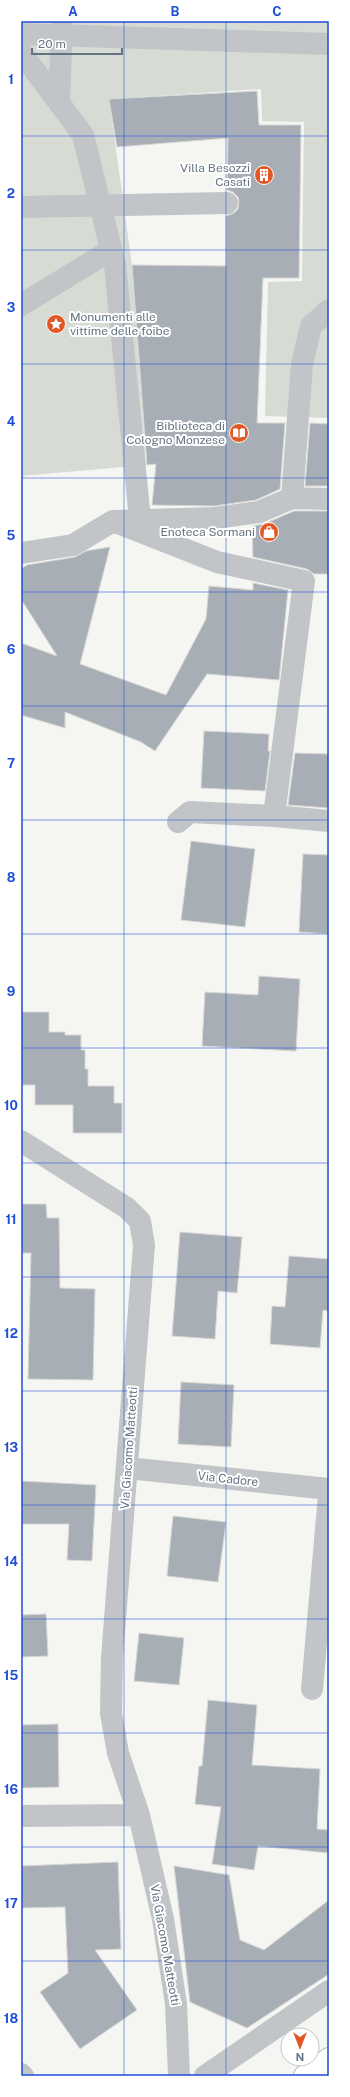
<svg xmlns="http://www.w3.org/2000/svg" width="350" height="2097" viewBox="0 0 350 2097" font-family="'Public Sans',sans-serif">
	<rect width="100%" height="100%" fill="#f5f6f2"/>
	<path fill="#d6dcd3" d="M21 21H329V418L265 416 268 282 302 281 304 122 262 121 261 89 109 99 132 265 146 465 21 476Z"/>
	<path fill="#a7aeb5" stroke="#d7d7d5" d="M257 91 259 125H301L299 278H263L257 423H285L280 489 256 500 214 506 152 505 156 464 147 465 132 265 226 266V216L234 213 238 209 239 202 238 197 233 192 227 190 228 138 117 147 109 99Z
		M310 423 329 424V486H305Z
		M294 511H329V574H314L307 569 253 557 252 526 264 524Z
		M110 547 80 664 166 695 206 619 209 586 253 590V583L288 590 279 680 207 674 155 751 141 742 65 712V728L21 715V643L57 656 21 599V569L27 565 75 557 86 551Z
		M204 731 269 734 268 751H270L265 791 201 788Z
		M295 753 329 754V808L288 805Z
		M191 841 255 849 245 927 181 920Z
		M303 854 329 855V934L299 932Z
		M259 976 300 979 296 1051 202 1046 205 992 258 995Z
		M21 1012H49V1032H65V1035H81V1050H85V1069H88V1086H114V1103H122V1133H73V1105H35V1085H21Z
		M21 1204H46L47 1218H59L60 1288 95 1289 93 1380 28 1379 31 1253H21Z
		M180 1232 242 1237 237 1293 218 1291 215 1339 172 1336Z
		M289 1256 329 1259V1311L323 1310 320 1348 270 1344 272 1306 285 1307Z
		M181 1382 234 1385 231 1447 178 1444Z
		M21 1481 96 1485 92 1561 67 1560 69 1524H21Z
		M173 1516 226 1522 218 1582 167 1576Z
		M46 1614 48 1656 21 1657V1615Z
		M139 1633 184 1638 179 1685 134 1681Z
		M208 1700 257 1705 252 1765 320 1769 317 1829 329 1830V1853L258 1846 254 1870 212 1864 221 1807 195 1804 199 1766H202Z
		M58 1724 59 1787 21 1788V1725Z
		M118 1862 121 1949 95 1950 137 2010 80 2049 40 1992 68 1973 65 1907 21 1908V1866Z
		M174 1866 229 1875 240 1940 264 1950 329 1900V1974L247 2028 190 2002Z"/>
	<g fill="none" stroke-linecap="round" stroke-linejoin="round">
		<g stroke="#b4b7ba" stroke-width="24">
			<path id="highway" d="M305 2076 329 2059"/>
		</g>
		<path stroke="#c1c5c8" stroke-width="22" d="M21 34 329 44
			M21 52 83 135 115 265 140 520
			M59 103 62 21
			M21 207 227 203
			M21 305 111 250
			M292 498 302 364 311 326 329 310
			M113 521 217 562 304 581 274 816 190 812 178 822
			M21 553 73 545 113 521 215 518 259 512 292 498 329 499
			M274 816 329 821
			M21 1141 127 1208 140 1221 144 1245 112 1658 111 1713 118 1753 139 1815 163 1919 176 2004 179 2076
			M127 1468 329 1489
			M312 1689 329 1495
			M21 1816 139 1815
			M21 2074 23 2076
			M205 2076 329 1991"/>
		<use href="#highway" stroke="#fff" stroke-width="22"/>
	</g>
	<path fill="none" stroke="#1d4ed8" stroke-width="1" stroke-opacity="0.55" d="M124 21V2076M226 21V2076M21 136H329M21 250H329M21 364H329M21 478H329M21 592H329M21 706H329M21 820H329M21 934H329M21 1048H329M21 1163H329M21 1277H329M21 1391H329M21 1505H329M21 1619H329M21 1733H329M21 1847H329M21 1961H329"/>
	<defs>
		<g id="building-disc" transform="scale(1)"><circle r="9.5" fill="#e15826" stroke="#fff"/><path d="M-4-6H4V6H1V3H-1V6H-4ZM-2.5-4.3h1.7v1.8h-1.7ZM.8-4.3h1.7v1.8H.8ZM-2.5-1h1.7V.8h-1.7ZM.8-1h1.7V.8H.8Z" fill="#fff"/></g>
		<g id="sight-disc" transform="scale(1)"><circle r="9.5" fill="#e15826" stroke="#fff"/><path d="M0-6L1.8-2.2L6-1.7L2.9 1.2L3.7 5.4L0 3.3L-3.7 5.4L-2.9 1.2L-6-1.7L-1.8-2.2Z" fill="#fff"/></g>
		<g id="library-disc" transform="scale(1)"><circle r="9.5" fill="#e15826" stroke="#fff"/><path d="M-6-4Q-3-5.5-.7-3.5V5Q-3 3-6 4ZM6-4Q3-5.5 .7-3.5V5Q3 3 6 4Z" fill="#fff"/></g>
		<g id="shop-disc" transform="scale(1)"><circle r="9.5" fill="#e15826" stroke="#fff"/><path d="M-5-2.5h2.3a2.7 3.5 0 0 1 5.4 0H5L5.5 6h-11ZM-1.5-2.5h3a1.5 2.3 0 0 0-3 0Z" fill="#fff"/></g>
	</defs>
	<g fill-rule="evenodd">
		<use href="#building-disc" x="264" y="175"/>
		<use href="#sight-disc" x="56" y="324"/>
		<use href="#library-disc" x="239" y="433"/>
		<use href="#shop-disc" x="269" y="532"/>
	</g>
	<g text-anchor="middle" stroke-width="4" stroke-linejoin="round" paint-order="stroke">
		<g font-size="12" fill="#657483" stroke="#fff" text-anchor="end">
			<text x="250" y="172">Villa Besozzi<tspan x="250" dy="14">Casati</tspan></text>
			<text x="70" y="321" text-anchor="start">Monumenti alle<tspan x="70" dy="14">vittime delle foibe</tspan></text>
			<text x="225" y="430">Biblioteca di<tspan x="225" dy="14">Cologno Monzese</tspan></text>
			<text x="255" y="536">Enoteca Sormani</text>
		</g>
		<g font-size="12" fill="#657483" stroke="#fff">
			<text transform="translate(129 1448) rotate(-86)" y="4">Via Giacomo Matteotti</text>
			<text transform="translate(228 1479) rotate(6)" y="4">Via Cadore</text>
			<text transform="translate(165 1945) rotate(80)" y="4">Via Giacomo Matteotti</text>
		</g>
	</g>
	<rect width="350" height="2097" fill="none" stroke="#ffffff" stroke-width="44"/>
	<g transform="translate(300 2047) rotate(180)"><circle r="19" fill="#ffffff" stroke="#c1c7cd"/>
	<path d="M0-3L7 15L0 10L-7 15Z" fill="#e15826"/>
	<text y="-6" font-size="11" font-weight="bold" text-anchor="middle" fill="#657483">N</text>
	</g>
	<path d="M32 48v6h90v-6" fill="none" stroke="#657483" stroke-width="2"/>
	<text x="38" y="48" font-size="12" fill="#657483" stroke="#ffffff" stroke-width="3" paint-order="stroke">20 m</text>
	<rect x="22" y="22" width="306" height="2053" fill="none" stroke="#1d4ed8" stroke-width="1.5"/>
	<g font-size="13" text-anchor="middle" font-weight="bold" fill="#1d4ed8">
		<text x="73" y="16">A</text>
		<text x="175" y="16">B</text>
		<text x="277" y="16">C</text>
		<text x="11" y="84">1</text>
		<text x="11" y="198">2</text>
		<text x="11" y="312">3</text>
		<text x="11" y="426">4</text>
		<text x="11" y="540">5</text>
		<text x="11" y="654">6</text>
		<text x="11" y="768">7</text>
		<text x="11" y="882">8</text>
		<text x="11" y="996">9</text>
		<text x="11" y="1110">10</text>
		<text x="11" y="1224">11</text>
		<text x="11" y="1338">12</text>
		<text x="11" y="1452">13</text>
		<text x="11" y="1566">14</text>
		<text x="11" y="1680">15</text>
		<text x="11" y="1794">16</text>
		<text x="11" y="1908">17</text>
		<text x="11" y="2023">18</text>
	</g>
</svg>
